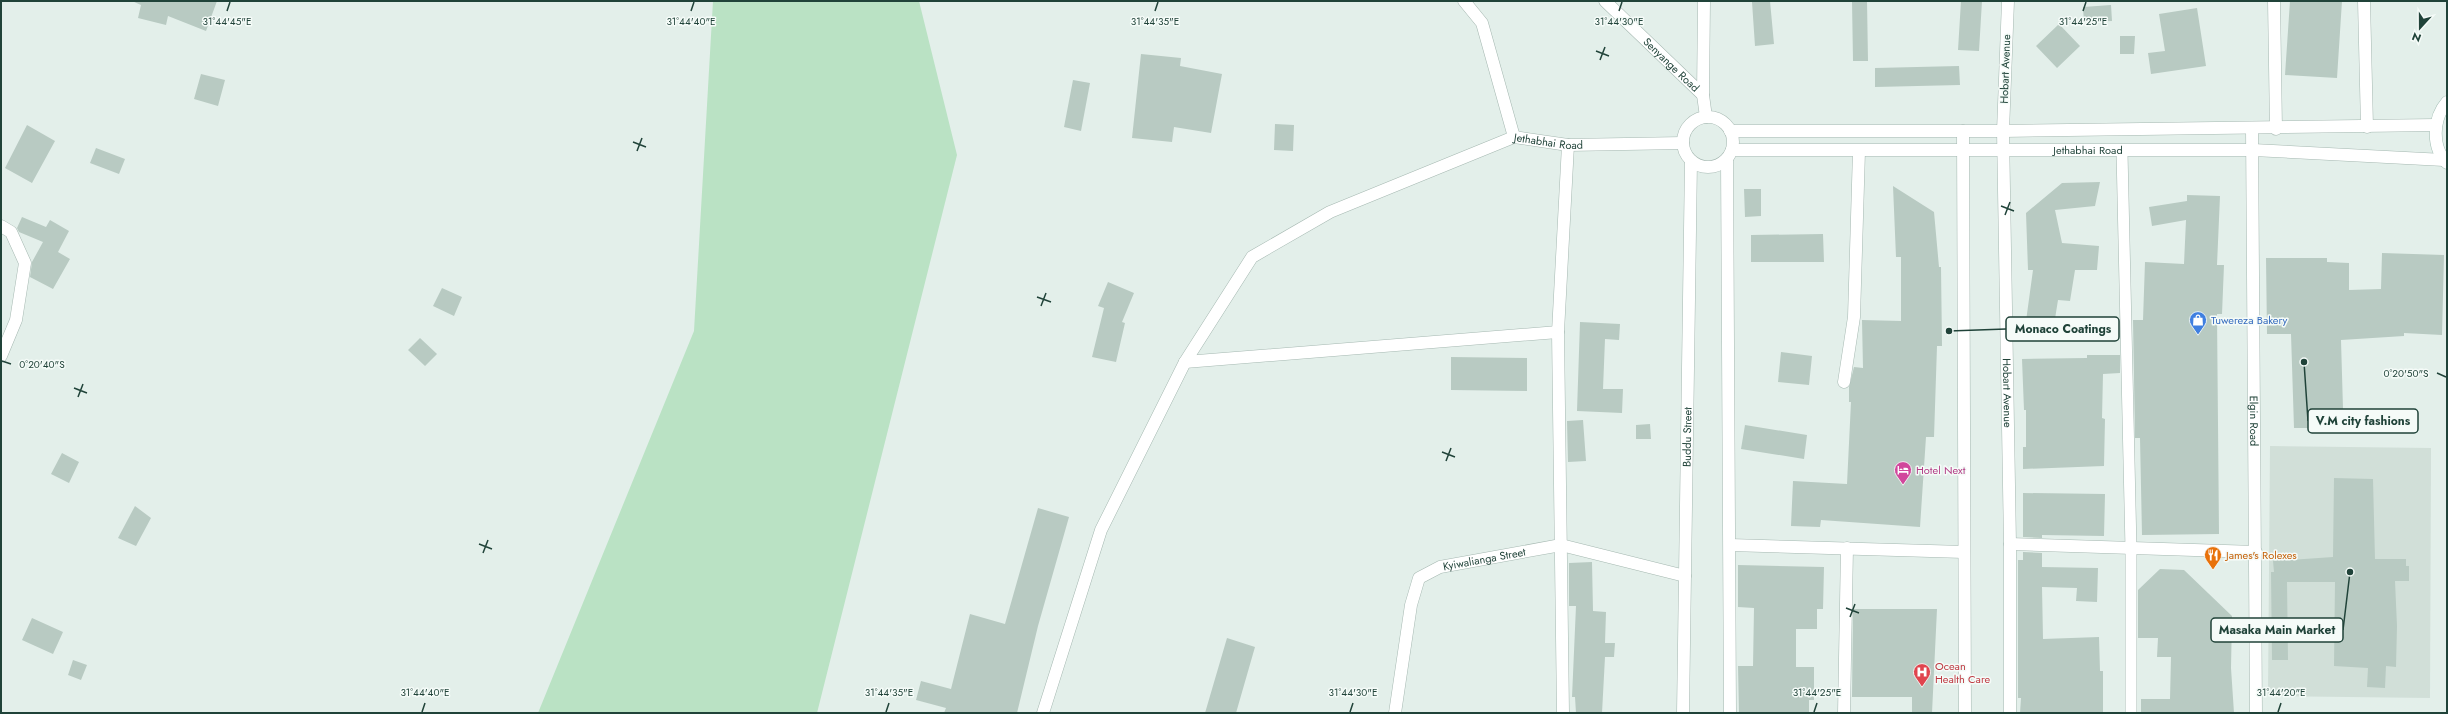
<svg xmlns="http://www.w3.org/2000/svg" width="2448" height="714" viewBox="0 0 2448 714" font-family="Jost,sans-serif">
	<rect width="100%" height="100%" fill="#e3efea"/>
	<path fill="#d1dfd8" d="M2270 446 2431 448 2430 698 2268 696Z"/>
	<path fill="#bae2c4" d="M713 1H919L957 155 817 713H538L694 331Z"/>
	<path fill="#b8cac2" d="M132 1H217L206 31 168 16 166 25 138 18 141 5Z
		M1759 1H1770L1774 44 1755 46 1752 2Z
		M1852 1H1867L1868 61H1853Z
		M1961 1H1982L1979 51 1958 50Z
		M2290 1H2342L2337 78 2285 75Z
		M2111 5 2112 21 2084 22 2083 7Z
		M2197 8 2206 66 2151 74 2148 53 2165 51 2159 14Z
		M2059 24 2080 46 2057 68 2036 46Z
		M2120 36H2135L2134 54H2120Z
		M1141 54 1181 58 1180 66 1222 74 1211 133 1174 127 1172 142 1132 138Z
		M1959 66 1960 85 1875 87V68Z
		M201 74 225 80 218 106 194 99Z
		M1073 80 1090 83 1081 131 1064 127Z
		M1275 124 1294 125 1293 151 1274 150Z
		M27 125 55 141 32 183 5 168Z
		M96 148 125 159 119 174 90 163Z
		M2100 182 2095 206 2055 210 2062 243 2099 246 2097 270H2075L2070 301 2058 300 2054 325 2026 321 2033 270H2028L2026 213 2062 183Z
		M1893 186 1934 212 1939 267H1941L1942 346H1937L1934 437H1926L1920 527 1821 520 1820 527 1791 526 1793 481 1847 484 1851 402H1849V387L1854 367 1863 368 1862 320 1901 321V257H1896Z
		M1744 189H1761V216L1745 217Z
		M2187 195 2220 196 2217 265H2224L2222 314H2217L2219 534 2142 535 2140 438H2135L2133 320H2143L2145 262 2184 264 2186 220 2152 226 2149 207 2187 201Z
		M22 217 46 227 50 220 69 231 58 252 70 259 53 289 30 277 32 262 43 242 19 232 17 228Z
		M1823 234 1824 262H1751V235Z
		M2382 253 2444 255 2442 335 2404 333V336L2341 340 2343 409H2356L2357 430 2332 431V428H2294L2291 334H2267L2266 258H2327V262L2349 263V290L2381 289Z
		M1108 282 1134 293 1122 322 1125 323 1116 362 1092 357 1104 308 1098 306Z
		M442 288 462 297 454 316 433 306Z
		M1580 322 1620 324 1619 340 1605 339 1603 389H1623L1622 413 1577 411Z
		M420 338 437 354 425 366 408 350Z
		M1781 352 1812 356 1809 385 1778 382Z
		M2087 355H2120V373L2103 374 2102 418 2105 419 2104 466 2023 469V447H2026V410H2024L2022 359 2087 358Z
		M1451 357 1527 358V391L1451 390Z
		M1583 420 1586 461 1568 462 1567 421Z
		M1650 424 1651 439H1636V425Z
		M1745 425 1807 435 1804 459 1741 449Z
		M62 453 79 462 69 483 51 474Z
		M2334 478 2373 479 2375 559H2406V566H2409V581H2395L2397 626 2396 667 2386 666 2385 688 2367 687 2368 668 2334 666 2335 582H2287L2288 660H2272L2271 572H2274L2273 561 2333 557Z
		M2023 493 2105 494 2104 536 2042 535V538L2023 537Z
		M135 506 151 518 136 546 118 538Z
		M1038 508 1069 517 1038 626 1017 713H944L946 708 916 700 921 681 951 689 970 614 1005 624Z
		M2023 552 2042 553V567L2098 568 2097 602 2076 601 2077 588 2042 587 2043 639 2099 637 2100 671H2103V713H2020L2021 698H2018V560H2023Z
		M1592 562 1593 611 1606 612 1605 643H1615L1614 657H1605L1602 713H1576L1575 697H1572L1576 606H1569V563Z
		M1738 565 1824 567 1823 609H1817V629H1796V667H1814V700H1809V713H1739L1738 666H1753L1754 608 1738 607Z
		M2160 569 2184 570 2232 616 2231 668 2234 713H2141V699H2170L2171 657H2157L2158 638H2138V590Z
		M1853 609H1937L1932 713H1912V697H1852Z
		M32 618 63 632 53 654 22 640Z
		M1227 638 1255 647 1236 713H1205Z
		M73 660 87 665 81 680 68 675Z"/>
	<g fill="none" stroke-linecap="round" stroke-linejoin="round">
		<g stroke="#a5b8b1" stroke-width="12">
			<path id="lane" d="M2122 152 2131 549V713"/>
		</g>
		<g stroke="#a5b8b1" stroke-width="13">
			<g id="street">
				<path d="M1464 1 1482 23 1514 137"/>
				<path id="s1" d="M1605 1 1703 95"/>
				<path d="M1704 1 1703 95 1706 117"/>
				<path id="s2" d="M2008 1 2003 131 2010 544V713"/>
				<path d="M2274 1 2276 129"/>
				<path d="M2364 1 2367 127"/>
				<circle cx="1708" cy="142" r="25"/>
				<path id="s3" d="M2252 129 2256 713"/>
				<path d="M1730 131H2003L2436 125"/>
				<path d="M1963 131 1965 713"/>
				<path id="s4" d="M1732 150H2253L2444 160"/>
				<path d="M1727 159 1730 713"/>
				<path d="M1 226 11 232 25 263 16 320 1 356"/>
				<path d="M1185 362 1558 332"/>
				<path d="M1844 382 1854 317 1859 151"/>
				<path d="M2010 544 2256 552"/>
				<path d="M1730 545 1964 552"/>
				<path id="s5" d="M1043 713 1101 530 1185 362 1252 257 1330 212 1514 137 1568 145 1683 143"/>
				<path id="s6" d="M1395 713 1411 605 1419 578 1440 567 1561 545 1685 576"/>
				<path d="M1563 713 1558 332 1568 145"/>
				<path id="s7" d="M1683 713 1691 161"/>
				<path d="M1844 713 1847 548"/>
			</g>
		</g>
		<g stroke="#a0bcb2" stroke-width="13">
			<path id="secondary" d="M2447 102C2433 118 2431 147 2447 163"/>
		</g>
		<use href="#lane" stroke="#fff" stroke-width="11"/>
		<use href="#street" stroke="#fff" stroke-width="12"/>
		<use href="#secondary" stroke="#fff" stroke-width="12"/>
	</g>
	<path fill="none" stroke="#204339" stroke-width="1.5" d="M227 11 230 2M691 11 694 2M1155 11 1158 2M1619 11 1622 2M2083 11 2086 2M1596 51 1609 56M1600 60 1605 47M633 142 646 147M637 151 642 138M2001 206 2014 211M2005 215 2010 202M1037 297 1051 302M1041 306 1046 293M2 361 11 364M2437 373 2446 377M74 388 87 393M78 397 83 384M1442 452 1455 457M1446 461 1451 448M479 544 492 549M483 553 488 540M1846 608 1859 613M1850 617 1855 604M422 712 425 703M886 712 889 703M1350 712 1353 703M1814 712 1817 703M2278 712 2281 703"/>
	<defs>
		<g id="shop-pin" transform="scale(0.9)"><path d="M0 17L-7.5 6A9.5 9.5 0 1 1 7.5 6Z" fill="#3f7fe0" stroke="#f5fbf8"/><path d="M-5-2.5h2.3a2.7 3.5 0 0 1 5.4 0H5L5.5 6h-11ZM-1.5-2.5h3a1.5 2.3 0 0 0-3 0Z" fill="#fff"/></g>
		<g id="hotel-pin" transform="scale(0.9)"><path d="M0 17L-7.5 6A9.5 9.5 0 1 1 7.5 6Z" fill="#d1479c" stroke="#f5fbf8"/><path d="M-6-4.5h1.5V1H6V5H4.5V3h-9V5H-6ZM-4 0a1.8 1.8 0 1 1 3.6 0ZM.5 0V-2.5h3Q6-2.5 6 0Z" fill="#fff"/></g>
		<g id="restaurant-pin" transform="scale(0.9)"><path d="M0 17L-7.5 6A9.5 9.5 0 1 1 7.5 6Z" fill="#e8710a" stroke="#f5fbf8"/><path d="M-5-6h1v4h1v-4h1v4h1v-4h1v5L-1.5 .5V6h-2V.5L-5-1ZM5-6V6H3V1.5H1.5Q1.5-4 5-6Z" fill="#fff"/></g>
		<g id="hospital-pin" transform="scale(0.9)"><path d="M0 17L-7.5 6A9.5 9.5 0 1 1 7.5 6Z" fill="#e0444e" stroke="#f5fbf8"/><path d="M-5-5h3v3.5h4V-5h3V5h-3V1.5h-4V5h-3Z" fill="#fff"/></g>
	</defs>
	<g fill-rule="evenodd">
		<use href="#shop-pin" x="2198" y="320"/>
		<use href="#hotel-pin" x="1903" y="470"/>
		<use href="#restaurant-pin" x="2213" y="555"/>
		<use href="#hospital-pin" x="1922" y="672"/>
	</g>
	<g text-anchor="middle" stroke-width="3" stroke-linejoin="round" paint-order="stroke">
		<g font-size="11" fill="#204339" stroke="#f5fbf8">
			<text dy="4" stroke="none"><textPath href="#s1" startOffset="92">Senyange Road</textPath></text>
			<text transform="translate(2005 69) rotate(-88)" y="4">Hobart Avenue</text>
			<text dy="4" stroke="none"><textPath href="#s5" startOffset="828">Jethabhai Road</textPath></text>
			<text dy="4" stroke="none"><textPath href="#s4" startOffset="356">Jethabhai Road</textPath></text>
			<text dy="4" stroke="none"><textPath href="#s2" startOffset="392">Hobart Avenue</textPath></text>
			<text dy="4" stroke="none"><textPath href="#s3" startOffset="292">Elgin Road</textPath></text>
			<text dy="4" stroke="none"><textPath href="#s7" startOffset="276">Buddu Street</textPath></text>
			<text dy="4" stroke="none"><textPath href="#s6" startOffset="206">Kyiwalianga Street</textPath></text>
		</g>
		<g font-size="11" fill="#366cbe" stroke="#f5fbf8" text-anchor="start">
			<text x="2211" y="324">Tuwereza Bakery</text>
		</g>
		<g font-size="11" fill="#b23c85" stroke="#f5fbf8" text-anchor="start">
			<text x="1916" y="474">Hotel Next</text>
		</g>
		<g font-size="11" fill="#c56008" stroke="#f5fbf8" text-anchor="start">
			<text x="2226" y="559">James's Rolexes</text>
		</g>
		<g font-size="11" fill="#be3a42" stroke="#f5fbf8" text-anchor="start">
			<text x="1935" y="670">Ocean<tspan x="1935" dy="13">Health Care</tspan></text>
		</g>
	</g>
	<g font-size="10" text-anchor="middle" fill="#204339" stroke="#f5fbf8" stroke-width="3" stroke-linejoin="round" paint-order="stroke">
		<text x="227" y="25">31°44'45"E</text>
		<text x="691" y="25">31°44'40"E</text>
		<text x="1155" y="25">31°44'35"E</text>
		<text x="1619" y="25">31°44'30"E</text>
		<text x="2083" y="25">31°44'25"E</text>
		<text x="42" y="368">0°20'40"S</text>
		<text x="2406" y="377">0°20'50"S</text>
		<text x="425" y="696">31°44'40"E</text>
		<text x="889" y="696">31°44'35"E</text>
		<text x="1353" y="696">31°44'30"E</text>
		<text x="1817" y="696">31°44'25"E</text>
		<text x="2281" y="696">31°44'20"E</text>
	</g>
	<path fill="none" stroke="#204339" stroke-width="1.5" d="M1949 331L2006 329M2304 362L2308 421M2350 572L2343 630"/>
	<g fill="#204339" stroke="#f5fbf8" stroke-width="1.5">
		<circle cx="1949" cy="331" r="4"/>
		<circle cx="2304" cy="362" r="4"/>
		<circle cx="2350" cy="572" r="4"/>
	</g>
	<g fill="#f5fbf8" stroke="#204339" stroke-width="1.5">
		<rect x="2006" y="317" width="113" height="24" rx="4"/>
		<rect x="2308" y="409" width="110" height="24" rx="4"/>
		<rect x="2211" y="618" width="132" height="24" rx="4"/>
	</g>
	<g font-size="12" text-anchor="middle" font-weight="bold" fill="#204339">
		<text x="2063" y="333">Monaco Coatings</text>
		<text x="2363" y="425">V.M city fashions</text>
		<text x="2277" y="634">Masaka Main Market</text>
	</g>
	<rect width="2448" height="714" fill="none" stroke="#204339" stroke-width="4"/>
	<g transform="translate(2420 28) rotate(201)" stroke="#f5fbf8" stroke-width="3" paint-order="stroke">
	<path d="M0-3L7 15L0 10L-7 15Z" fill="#204339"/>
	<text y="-6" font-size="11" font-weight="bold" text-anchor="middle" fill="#204339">N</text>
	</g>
</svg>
